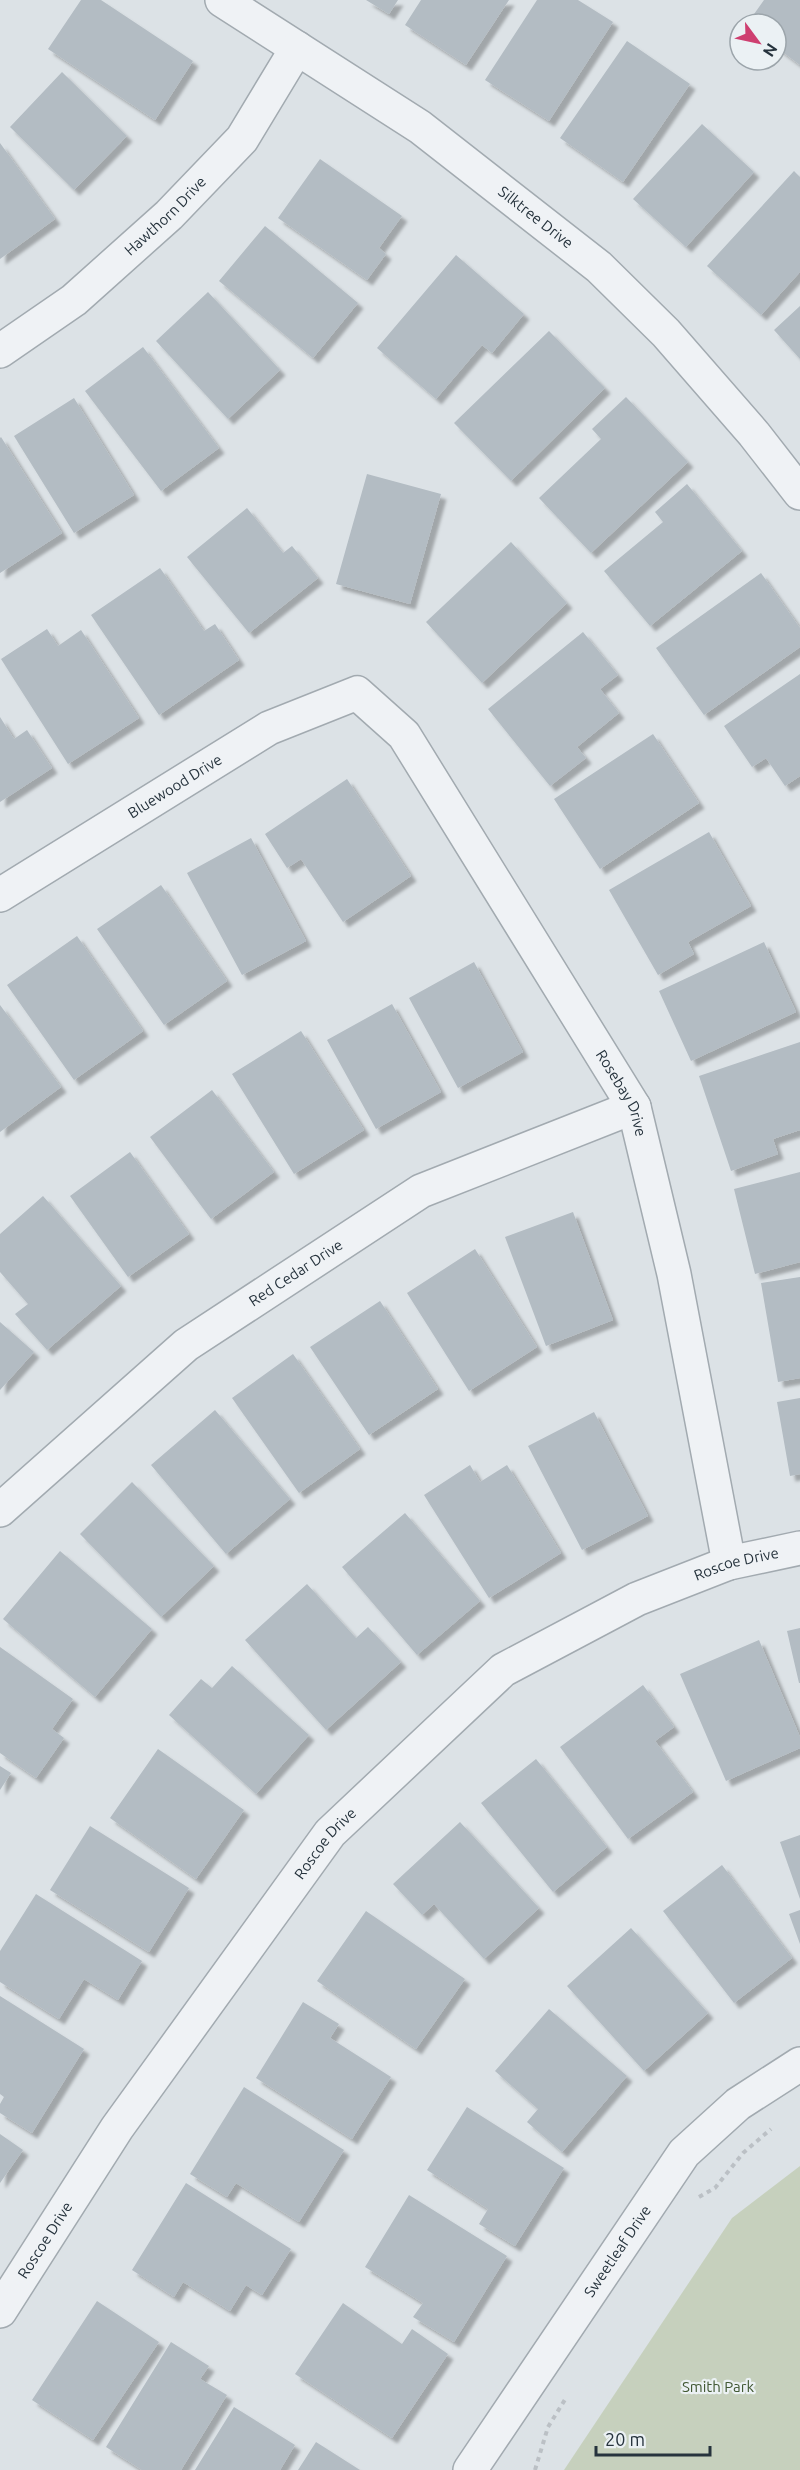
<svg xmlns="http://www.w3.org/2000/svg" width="800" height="2470" viewBox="0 0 800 2470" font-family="Ubuntu,sans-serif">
	<defs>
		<filter id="shadow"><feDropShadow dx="5.5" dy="5.5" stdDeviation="1.5" flood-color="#0004"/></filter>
	</defs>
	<rect width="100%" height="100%" fill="#dce2e6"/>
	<path fill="#c6d0bd" d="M800 2166V2470H564L732 2218Z"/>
	<path fill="#b3bcc3" filter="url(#shadow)" d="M81 0H101L193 61 155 120 48 49Z
		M366 0H398L389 14Z
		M421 0H509L466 65 405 25Z
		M537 0H578L613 22 549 121 485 80Z
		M764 0H800V65L776 47V24H747Z
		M627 41 690 84 623 182 560 138Z
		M62 72 127 136 74 190 10 127Z
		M702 124 754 172 686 247 633 199Z
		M0 143 55 219 0 259Z
		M320 159 402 216 379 248 386 254 367 280 278 218Z
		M794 171 800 177V272L761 315 707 266Z
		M265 226 358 303 313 358 219 281Z
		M456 255 524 314 492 353 482 345 436 399 377 348Z
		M208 292 280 370 228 419 156 341Z
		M800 306V359L774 330Z
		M549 331 605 388 511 481 454 423Z
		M143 347 219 448 161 491 85 391Z
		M626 397 688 462 591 553 539 498 601 439 592 429Z
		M74 398 134 495 74 533 14 436Z
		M1 437 62 533 0 573V438Z
		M367 474 441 494 410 604 336 584Z
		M687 484 742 551 650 626 604 571 663 522 655 512Z
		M247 508 283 553 292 546 318 578 249 633 187 557Z
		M511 542 567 603 482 683 426 622Z
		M160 568 204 631 215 624 239 660 159 715 91 615Z
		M761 573 800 628V647L704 715 656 648Z
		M47 629 58 646 81 630 139 718 68 764 1 659Z
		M583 632 618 675 600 689 619 713 577 747 586 758 550 786 488 709Z
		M800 674V776L785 786 766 758 752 767 724 726Z
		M0 717 14 739 27 730 52 768 0 802Z
		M653 734 699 803 600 869 554 799Z
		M347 779 411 876 343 922 301 859 287 868 265 834Z
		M709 832 751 906 688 942 694 954 658 975 609 890Z
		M251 838 306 941 242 975 187 873Z
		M161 885 227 981 164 1025 97 929Z
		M77 936 143 1031 74 1080 7 985Z
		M764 942 796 1012 691 1061 659 991Z
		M474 962 523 1052 458 1088 409 998Z
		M392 1004 441 1092 376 1129 327 1040Z
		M0 1005 61 1087 0 1132Z
		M301 1031 364 1130 294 1174 232 1074Z
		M800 1042V1130L773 1139 778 1154 731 1171 699 1076Z
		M212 1090 274 1172 211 1219 150 1137Z
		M130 1152 189 1234 128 1277 70 1196Z
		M800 1172V1262L755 1274 734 1189Z
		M43 1196 121 1286 47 1350 15 1314 28 1304 0 1272V1234Z
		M573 1212 613 1320 546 1346 505 1237Z
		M475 1249 537 1347 469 1391 407 1293Z
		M800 1277V1378L778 1382 761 1283Z
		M380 1301 438 1389 369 1435 310 1347Z
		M0 1322 34 1352 0 1390Z
		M293 1354 360 1449 299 1493 232 1398Z
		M800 1398V1474L790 1476 777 1402Z
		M215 1410 290 1499 226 1554 151 1465Z
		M594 1412 648 1516 582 1550 528 1446Z
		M470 1465 480 1482 507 1465 561 1553 489 1598 424 1495Z
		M132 1482 214 1566 161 1617 80 1534Z
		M405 1513 480 1601 417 1655 342 1567Z
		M60 1551 152 1629 95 1697 3 1619Z
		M307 1584 356 1638 368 1627 401 1662 326 1730 245 1640Z
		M800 1628V1683H799L787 1631Z
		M759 1640 800 1737V1748L726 1781 680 1674Z
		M0 1647 73 1699 52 1729 64 1738 36 1778 0 1753Z
		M232 1666 309 1735 256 1794 169 1715 201 1679 212 1688Z
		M643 1685 674 1727 655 1741 693 1792 628 1839 560 1747Z
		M158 1749 244 1810 196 1879 110 1818Z
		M536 1759 607 1847 553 1892 481 1803Z
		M0 1766 11 1773 0 1790Z
		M460 1822 539 1908 484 1959 434 1904 422 1915 393 1884Z
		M90 1826 189 1888 149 1952 50 1890Z
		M800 1835V1899L780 1842Z
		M722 1865 792 1958 734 2003 663 1911Z
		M36 1894 142 1961 118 2000 84 1979 59 2019 0 1982V1951Z
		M800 1910V1944L789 1914Z
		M366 1911 465 1979 416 2049 317 1981Z
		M631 1928 708 2013 644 2071 567 1986Z
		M0 1996 84 2049 32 2133 0 2113V2104L4 2097 0 2094Z
		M303 2002 339 2024 330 2038 391 2077 352 2139 256 2078Z
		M549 2009 627 2076 562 2152 527 2122 538 2109 495 2071Z
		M244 2087 344 2150 299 2222 236 2183 227 2197 190 2174Z
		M467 2107 564 2168 515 2246 479 2224 488 2209 427 2170Z
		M0 2134 23 2150 0 2183Z
		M186 2183 291 2249 262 2295 246 2285 230 2311 183 2282 174 2297 132 2270Z
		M409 2195 507 2256 454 2342 413 2317 423 2303 365 2267Z
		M97 2301 159 2342 93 2440 32 2400Z
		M343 2303 402 2344 412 2329 448 2354 392 2438 295 2374Z
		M171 2342 209 2366 200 2379 227 2395 181 2470H142L106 2447Z
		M234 2407 295 2445 280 2470H195Z
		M316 2442 360 2470H298Z"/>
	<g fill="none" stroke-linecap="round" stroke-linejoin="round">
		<g stroke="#a2aab0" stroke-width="36">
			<g id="minor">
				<path id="s1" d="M222 0 420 127 599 267 666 333 754 434 800 493"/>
				<path id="s2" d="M0 351 74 300 169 215 242 139 297 48"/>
				<path id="s3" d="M0 895 269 728 357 693 404 735 634 1107 674 1274 729 1563"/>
				<path id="s4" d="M0 1510 186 1345 421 1191 634 1107"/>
				<path id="s5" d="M0 2311 117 2128 330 1833 503 1670 637 1599 729 1563 800 1548"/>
				<path id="s6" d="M470 2470 684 2153 738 2104 800 2064"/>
			</g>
		</g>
		<path stroke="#bbc0c5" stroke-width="4" stroke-dasharray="4.5 4.5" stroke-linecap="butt" d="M699 2197 715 2188 743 2153 771 2129
			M535 2470 548 2427 566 2398"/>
		<use href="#minor" stroke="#eff2f5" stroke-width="33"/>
	</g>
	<g text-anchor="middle" stroke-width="4.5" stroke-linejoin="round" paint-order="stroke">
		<g font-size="15" fill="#26333d" stroke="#ebf1f4">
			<text dy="5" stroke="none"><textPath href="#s2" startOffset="214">Hawthorn Drive</textPath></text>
			<text dy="5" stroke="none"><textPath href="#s1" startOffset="382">Silktree Drive</textPath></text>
			<text dy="5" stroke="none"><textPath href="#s3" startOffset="206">Bluewood Drive</textPath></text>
			<text dy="5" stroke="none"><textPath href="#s3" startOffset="894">Rosebay Drive</textPath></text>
			<text dy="5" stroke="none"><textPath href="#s4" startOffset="380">Red Cedar Drive</textPath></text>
			<text dy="5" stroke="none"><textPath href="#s5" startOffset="1076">Roscoe Drive</textPath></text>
			<text dy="5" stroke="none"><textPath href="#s5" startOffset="570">Roscoe Drive</textPath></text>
			<text dy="5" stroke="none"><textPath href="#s5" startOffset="84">Roscoe Drive</textPath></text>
			<text dy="5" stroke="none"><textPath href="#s6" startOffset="264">Sweetleaf Drive</textPath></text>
		</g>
		<g font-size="15" fill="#415833" stroke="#ebf1f4">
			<text x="718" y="2392">Smith Park</text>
		</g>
	</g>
	<g transform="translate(758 42) rotate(123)"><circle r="28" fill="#ebf1f4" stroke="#9ca5ab" stroke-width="1.5"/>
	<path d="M0-4.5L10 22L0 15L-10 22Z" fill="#ce3f70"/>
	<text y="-9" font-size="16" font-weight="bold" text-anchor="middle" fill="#26333d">N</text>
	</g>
	<path d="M596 2446v9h114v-9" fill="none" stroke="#26333d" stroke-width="3"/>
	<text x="605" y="2446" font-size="18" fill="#26333d" stroke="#ebf1f4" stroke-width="4.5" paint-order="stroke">20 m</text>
</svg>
